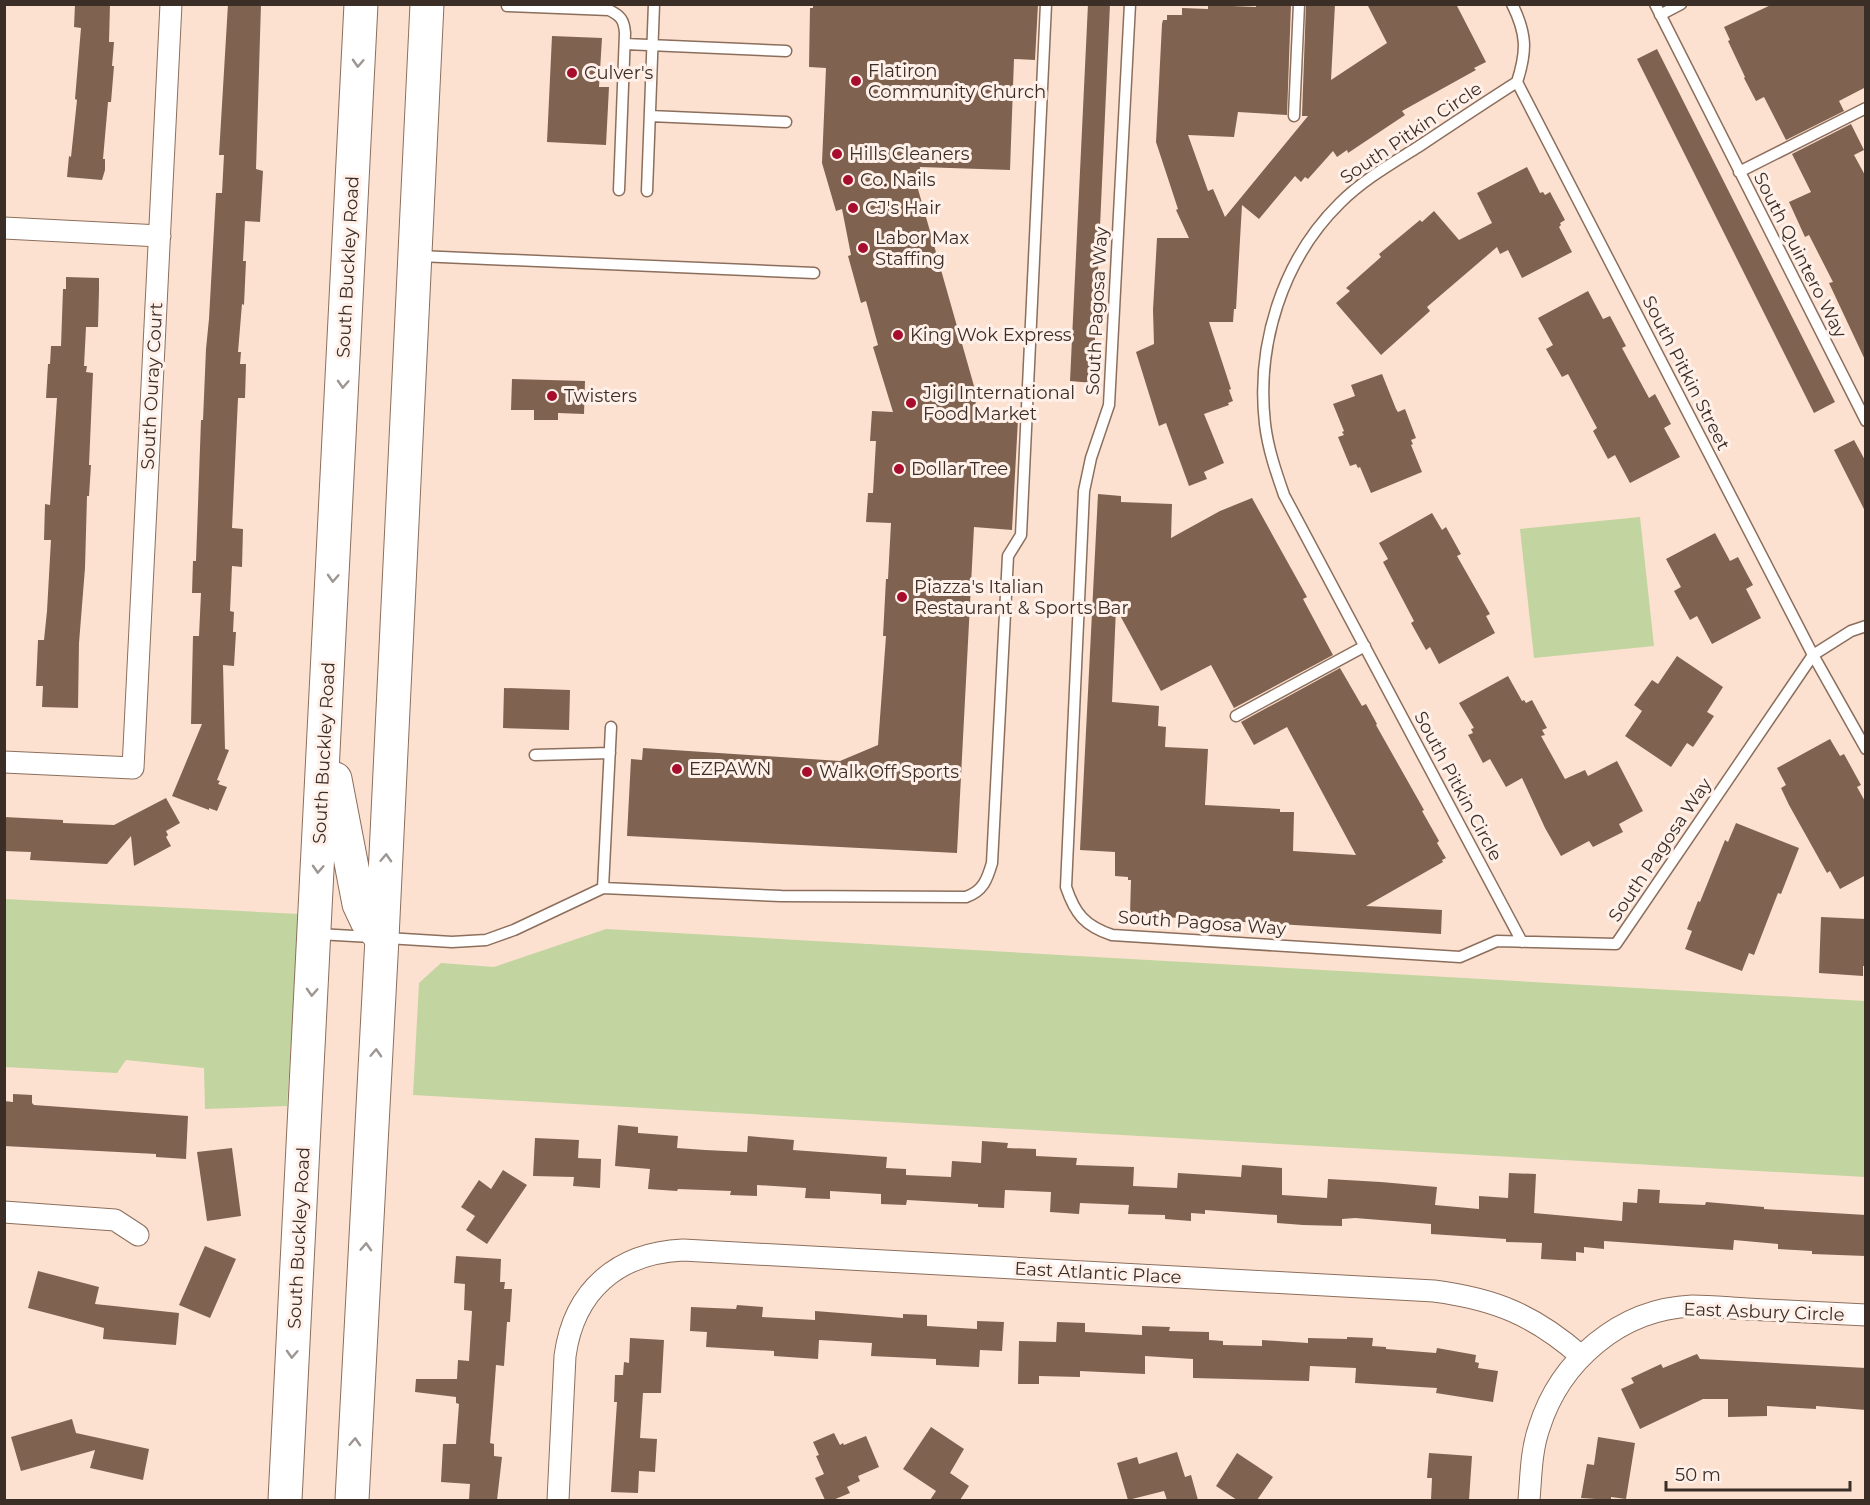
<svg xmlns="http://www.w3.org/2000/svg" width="1870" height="1505" viewBox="0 0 1870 1505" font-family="Montserrat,sans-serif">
	<rect width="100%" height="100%" fill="#fce1d1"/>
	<path fill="#c2d49f" d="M1640 517 1654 646 1534 658 1520 529Z
		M4 899 299 914 287 1106 205 1109 204 1068 126 1060 117 1073 5 1067Z
		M606 929 1865 1001V1177L413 1095 419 983 441 963 494 967Z"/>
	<path fill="#7f6250" d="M75 4H110L109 42H114L112 66H114L111 102H108L103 159H105V170L102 180 67 177 69 156 71 157 77 100 75 99 81 28 74 27Z
		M228 4H261L256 169 263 171 260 222 245 221 243 261H246L244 305 242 304 238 352H241L240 364H246L245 398H238L232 528 243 529 242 567 232 566 230 611 234 612 233 632H236L234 666 223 665 225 749 229 750 217 780 220 781 218 784 227 787 217 811 209 808V810L172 796 202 724H191L193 636H199L201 593H192L193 561H196L201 420H203L206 349 209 319 216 193H222L224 155H219Z
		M813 4H1038L1035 60 1014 59 1010 170 920 167 918 189 976 393 975 416 1018 419 1012 530 974 527 957 853 627 836 631 759 642 760 643 748 840 761 878 745 886 636H883L886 579H888L891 523 866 522 868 493H873L876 441H870L872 411 893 412 873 347 878 345 866 301 861 303 848 256 851 255 842 209 836 211 822 163 826 68 809 67 810 8H813Z
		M1088 4H1110L1093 383 1070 381Z
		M1256 4H1291L1287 115 1238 112 1234 137 1188 135 1208 191 1213 189 1225 217 1308 116H1302L1306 4H1335L1331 80 1387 43 1367 4H1456L1486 62 1474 68 1476 70 1402 111 1405 115 1348 153 1347 150 1337 157 1333 151 1308 179 1305 177 1301 182 1295 176 1259 219 1242 205 1236 309H1234L1233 322H1209L1231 389 1229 390 1233 401 1228 403 1229 405 1204 414 1224 463 1204 472 1207 479 1189 486 1166 423 1159 426 1136 352 1154 344 1153 310 1157 238H1189L1176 210 1178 209 1156 142 1162 24 1163 20H1167V15H1182V8L1208 9V5L1256 7Z
		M1773 4H1866V87L1839 101 1844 111 1786 140 1764 97 1756 101 1744 78 1745 77 1728 41 1730 40 1724 27Z
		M552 36 602 38 599 87H609L606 145 547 142Z
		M1657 49 1835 402 1814 413 1637 59Z
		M1851 124 1864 150 1854 155 1866 177V362L1829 283 1833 282 1809 235 1805 237 1789 202 1811 192 1792 154Z
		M1527 167 1540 193 1543 192 1545 195 1550 192 1565 220 1560 223 1561 225 1559 227 1572 252 1522 278 1508 250 1500 254 1497 247 1427 307 1430 311 1381 355 1336 303 1350 291 1346 288 1381 257 1379 254 1420 220 1422 222 1434 211 1459 240 1492 223 1477 193Z
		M66 277 99 278V291L98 327H86L84 366H87L86 372 93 373 89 465H91L89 496H87L85 568 79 643 78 708 42 707 43 686H36L38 640H44L47 611 51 540H44L45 504 50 505 57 398H46L48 364H50L51 346H61L63 289H66Z
		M1588 291 1603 319 1610 316 1626 346 1622 348 1649 398 1655 394 1671 424 1664 428 1680 457 1630 483 1615 455 1608 459 1593 431 1597 428 1568 374 1562 377 1546 349 1553 345 1538 318Z
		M1382 374 1396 409 1398 412 1405 409 1416 438 1411 440 1413 444 1411 445 1422 472 1371 493 1360 467 1358 468 1356 464 1350 466 1338 437 1344 435 1342 432 1344 431 1333 404 1355 396 1351 385Z
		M512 379 585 381 584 414 558 413V420H534V410H511Z
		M1854 440 1866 462V513L1834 450Z
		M1098 494 1121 496V502L1172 504 1171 538 1220 511 1252 498 1307 597 1303 599 1333 655 1234 708 1211 665 1161 691 1116 608 1112 702 1159 706 1158 726 1166 727 1165 747 1208 749 1205 805 1280 809V812H1294L1293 851 1356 855 1287 727 1254 745 1241 722 1340 668 1362 706 1366 704 1377 724 1376 725 1424 810 1422 811 1439 841 1437 843 1446 858 1442 860 1443 862 1366 906 1442 910 1441 934 1130 915 1131 880H1128V877L1115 876V852L1080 850Z
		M1432 513 1442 530 1446 527 1461 554 1457 556 1490 614 1486 616 1495 633 1439 664 1430 647 1426 650 1411 623 1414 621 1383 562 1388 559 1379 543Z
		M1715 533 1730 561 1738 557 1747 574 1753 585 1746 589 1761 618 1712 644 1697 616 1690 620 1674 591 1681 587 1666 559Z
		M1677 656 1723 687 1707 712 1714 716 1693 747 1687 743 1671 767 1625 736 1642 711 1634 705 1652 680 1658 684Z
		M1508 676 1522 701 1524 700 1526 703 1532 700 1547 728 1542 730 1545 735 1541 736 1565 779 1585 770 1588 776 1617 761 1643 811 1619 824 1623 832 1593 847 1589 841 1561 856 1545 828 1522 778 1506 787 1490 759 1483 763 1468 735 1473 733 1471 729 1474 728 1459 703Z
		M504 688 570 690 569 730 503 728Z
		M1830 739 1840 756 1844 754 1861 785 1857 787 1866 803V875L1840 889 1830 871 1827 873 1789 805 1781 788 1786 785 1777 768Z
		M166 798 180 823 166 831 168 835 166 837 171 846 134 866 131 836 107 864 30 860 31 852 4 851V817L63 820V823L114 825Z
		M1736 823 1799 848 1781 894 1778 893 1754 955 1749 953 1742 971 1685 949 1692 931 1687 929 1698 901 1700 902 1725 840 1728 842Z
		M1821 917 1866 919V966H1863V976L1819 973Z
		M13 1094 32 1095V1103L34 1105 188 1116 186 1159 156 1157V1154L4 1146V1101L13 1102Z
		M618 1125 638 1127V1133L678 1136 677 1148 705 1150 747 1152 748 1136 794 1140 793 1150 887 1157 886 1168 906 1169V1175L951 1177 952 1161 981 1163 982 1141 1008 1143 1007 1148 1036 1149V1156L1077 1158 1076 1165 1134 1167 1133 1186 1177 1188 1178 1173 1241 1177 1242 1165 1282 1168V1195L1327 1198 1328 1179 1381 1182 1437 1187 1435 1205 1479 1209V1196L1508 1198 1509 1173 1536 1174 1534 1213 1622 1221 1623 1202 1637 1203 1638 1189 1660 1190 1659 1203 1705 1205 1706 1202 1764 1207V1209L1866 1215V1256L1812 1254V1251L1778 1249V1244L1734 1240 1733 1250 1604 1241V1249L1584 1247V1253L1576 1252V1261L1541 1259 1542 1243 1506 1242V1239L1431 1234V1224L1355 1218 1342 1219V1226L1303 1225 1277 1223V1215L1205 1210V1214L1191 1213V1221L1165 1219V1215L1128 1214 1129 1205 1080 1203 1079 1214 1050 1212 1051 1192 1005 1190 1004 1208 978 1207V1204L907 1200 906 1205 881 1204V1194L830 1191V1199L805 1198 806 1188 757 1185V1196L730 1195 731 1191 678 1189 677 1191 648 1189 650 1169 615 1166Z
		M535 1138 579 1140 578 1158 601 1159 600 1188 573 1186 574 1177 533 1176Z
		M232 1148 241 1216 207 1221 197 1152Z
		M503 1170 527 1185 487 1244 466 1230 475 1216 461 1207 479 1180 491 1189Z
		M205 1246 236 1259 210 1318 179 1305Z
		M456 1256 501 1259 500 1282H505L504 1289H512L510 1322H507L504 1366 496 1365 493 1406 490 1443 494 1444V1456L502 1457 497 1500H469L470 1484 441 1482 443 1444H456L459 1404 456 1403V1397L415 1392 416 1379H457L458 1360 469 1361 472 1311 464 1310 465 1284 454 1283Z
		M38 1271 99 1287 95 1304 179 1313 176 1345 103 1339 104 1328 28 1308Z
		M737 1305 763 1307 762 1317 815 1320V1311L903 1318V1314L927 1315V1326L977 1329V1321L1004 1322 1002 1351 980 1350 979 1367 936 1365V1359L871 1356 872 1343 819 1340 818 1359 774 1356V1351L706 1347 707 1332 690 1331 691 1307 736 1309Z
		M1057 1322 1085 1323V1332L1142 1335V1326L1170 1327 1169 1331 1209 1332V1340L1223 1341V1345L1262 1346V1340L1308 1343V1338L1347 1339V1337L1373 1338 1372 1346 1386 1347V1349L1436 1353 1437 1348 1476 1355 1475 1362 1479 1363 1478 1368 1498 1371 1493 1402 1436 1393 1437 1388 1355 1383 1356 1368 1310 1366 1309 1381 1193 1378V1359L1145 1356V1374L1080 1371V1377L1039 1376V1384H1018L1019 1341 1056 1342Z
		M630 1338 664 1340 661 1393H643L640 1438 657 1439 655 1472 639 1471 638 1493 611 1492 617 1402H614L615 1375H623L624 1362 629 1363Z
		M1697 1354 1700 1359 1866 1368V1410L1816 1406V1409L1767 1406V1416L1728 1417V1399H1703L1640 1429 1621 1389 1634 1383 1631 1378 1661 1364 1663 1368Z
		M72 1419 76 1433 149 1449 143 1480 90 1468 95 1450 21 1471 11 1437Z
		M931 1427 964 1449 950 1473 969 1486 960 1500H930L936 1491 903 1469Z
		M834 1433 840 1445 843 1443 844 1445 866 1436 879 1467 858 1476 860 1481 847 1487 850 1493 833 1500H825L815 1478 824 1474 816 1456 819 1455 813 1442Z
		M1598 1437 1635 1443 1626 1499 1611 1497V1500L1581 1498 1587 1464 1594 1465Z
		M1177 1452 1185 1477 1191 1475 1198 1500H1167L1164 1491 1128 1500 1117 1463 1137 1457 1139 1464Z
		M1237 1453 1273 1477 1257 1500H1237L1216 1486Z
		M1429 1453 1472 1456 1469 1500H1431L1432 1478H1427Z"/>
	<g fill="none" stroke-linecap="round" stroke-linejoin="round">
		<g stroke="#8c6e5c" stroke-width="13">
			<path id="lane" d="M1130 4 1109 405 1091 458 1084 491 1066 887C1075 914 1085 926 1112 935L1460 957 1497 941 1616 944 1813 655 1851 631 1866 626
				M1512 4C1527 34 1527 51 1517 82L1813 655 1866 749
				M1655 4 1866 421
				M507 6 609 10C621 16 624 20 625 33L619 190
				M1660 15 1681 4
				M625 44 786 51
				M1517 82C1484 103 1451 125 1418 147 1391 164 1363 180 1340 203 1282 260 1256 345 1265 424 1268 449 1276 472 1284 495L1522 942
				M650 116 786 122
				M1294 116 1299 4
				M1739 172 1866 108
				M647 191 654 4
				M419 256 814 273
				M1236 716 1365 646
				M535 755 610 753
				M603 888 611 727
				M318 934 371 937
				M387 938 452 942 486 940 514 930 603 888 781 896 966 897C983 891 987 880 992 863L1008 556 1021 535 1046 4"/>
		</g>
		<g stroke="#8c6e5c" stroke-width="23">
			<path id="street" d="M4 228 160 236
				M4 762 133 768 171 4
				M4 1212 115 1220 138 1235
				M558 1500 565 1356C574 1290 618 1253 683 1250L1434 1291C1495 1299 1534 1315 1581 1356
				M1529 1500C1531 1477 1531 1451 1539 1428 1560 1361 1620 1309 1692 1306 1710 1306 1729 1308 1747 1309 1787 1311 1826 1313 1866 1315"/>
		</g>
		<g stroke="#8c6e5c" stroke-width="35">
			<path id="primary" d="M335 779 359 904 367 921 382 938
				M285 1500 361 4
				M352 1500 382 938 427 4"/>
		</g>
		<use href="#lane" stroke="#fff" stroke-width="10"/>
		<use href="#street" stroke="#fff" stroke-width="21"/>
		<use href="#primary" stroke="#fff" stroke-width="33"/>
	</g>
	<defs><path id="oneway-chevron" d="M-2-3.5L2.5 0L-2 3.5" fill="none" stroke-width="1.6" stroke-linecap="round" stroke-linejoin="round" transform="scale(1.5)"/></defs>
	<g stroke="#9d9693">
		<use href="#oneway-chevron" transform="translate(358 63) rotate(93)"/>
		<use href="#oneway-chevron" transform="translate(343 384) rotate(93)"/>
		<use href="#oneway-chevron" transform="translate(333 578) rotate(93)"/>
		<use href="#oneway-chevron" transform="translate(386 858) rotate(-87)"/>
		<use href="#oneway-chevron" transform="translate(318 869) rotate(93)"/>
		<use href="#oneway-chevron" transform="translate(312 992) rotate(93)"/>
		<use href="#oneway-chevron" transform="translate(376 1053) rotate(-87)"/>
		<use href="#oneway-chevron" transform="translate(366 1247) rotate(-87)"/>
		<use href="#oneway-chevron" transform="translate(292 1354) rotate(93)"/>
		<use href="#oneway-chevron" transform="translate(355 1442) rotate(-87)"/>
	</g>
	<g fill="#a70d2d" stroke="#fff1e9" stroke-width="2">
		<circle cx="572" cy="73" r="6"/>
		<circle cx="856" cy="81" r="6"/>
		<circle cx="837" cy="154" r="6"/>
		<circle cx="848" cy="180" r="6"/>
		<circle cx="853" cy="208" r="6"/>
		<circle cx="863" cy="248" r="6"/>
		<circle cx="898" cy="335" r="6"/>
		<circle cx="552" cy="396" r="6"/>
		<circle cx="911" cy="403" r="6"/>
		<circle cx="899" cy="469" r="6"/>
		<circle cx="902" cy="597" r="6"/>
		<circle cx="677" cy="769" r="6"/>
		<circle cx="807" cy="772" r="6"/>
	</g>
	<g text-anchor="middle" stroke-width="6" stroke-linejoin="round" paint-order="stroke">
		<g font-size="18" fill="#3b2e27" stroke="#fff1e9" text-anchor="start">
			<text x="868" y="77">Flatiron<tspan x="868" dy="21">Community Church</tspan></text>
			<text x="584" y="79">Culver's</text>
			<text x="849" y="160">Hills Cleaners</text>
			<text x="860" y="186">Co. Nails</text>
			<text x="865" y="214">CJ's Hair</text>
			<text x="875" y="244">Labor Max<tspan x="875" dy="21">Staffing</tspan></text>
			<text x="910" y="341">King Wok Express</text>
			<text x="923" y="399">Jigi International<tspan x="923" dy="21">Food Market</tspan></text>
			<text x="564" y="402">Twisters</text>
			<text x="911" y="475">Dollar Tree</text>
			<text x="914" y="593">Piazza's Italian<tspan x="914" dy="21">Restaurant &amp; Sports Bar</tspan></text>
			<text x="689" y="775">EZPAWN</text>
			<text x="819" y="778">Walk Off Sports</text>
		</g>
		<g font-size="18" fill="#3b2e27" stroke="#fff1e9">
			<text transform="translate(1411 133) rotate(-34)" y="6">South Pitkin Circle</text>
			<text transform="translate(1800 255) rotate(63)" y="6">South Quintero Way</text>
			<text transform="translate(348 267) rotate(-87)" y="6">South Buckley Road</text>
			<text transform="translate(1097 311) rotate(-87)" y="6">South Pagosa Way</text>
			<text transform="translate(1686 373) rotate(63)" y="6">South Pitkin Street</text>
			<text transform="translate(152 386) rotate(-87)" y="6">South Ouray Court</text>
			<text transform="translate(324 753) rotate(-87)" y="6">South Buckley Road</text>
			<text transform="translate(1458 786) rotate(62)" y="6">South Pitkin Circle</text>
			<text transform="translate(1660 850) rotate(-56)" y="6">South Pagosa Way</text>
			<text transform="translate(1202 923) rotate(4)" y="6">South Pagosa Way</text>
			<text transform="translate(299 1238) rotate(-87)" y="6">South Buckley Road</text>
			<text transform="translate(1098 1273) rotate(3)" y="6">East Atlantic Place</text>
			<text transform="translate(1764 1312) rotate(2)" y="6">East Asbury Circle</text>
		</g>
	</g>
	<rect width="1870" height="1505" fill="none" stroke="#3b2e27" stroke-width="12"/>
	<path d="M1666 1481v9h184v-9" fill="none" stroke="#3b2e27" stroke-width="3"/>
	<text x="1675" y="1481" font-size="18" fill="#3b2e27" stroke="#fff1e9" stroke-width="4.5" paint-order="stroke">50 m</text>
</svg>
